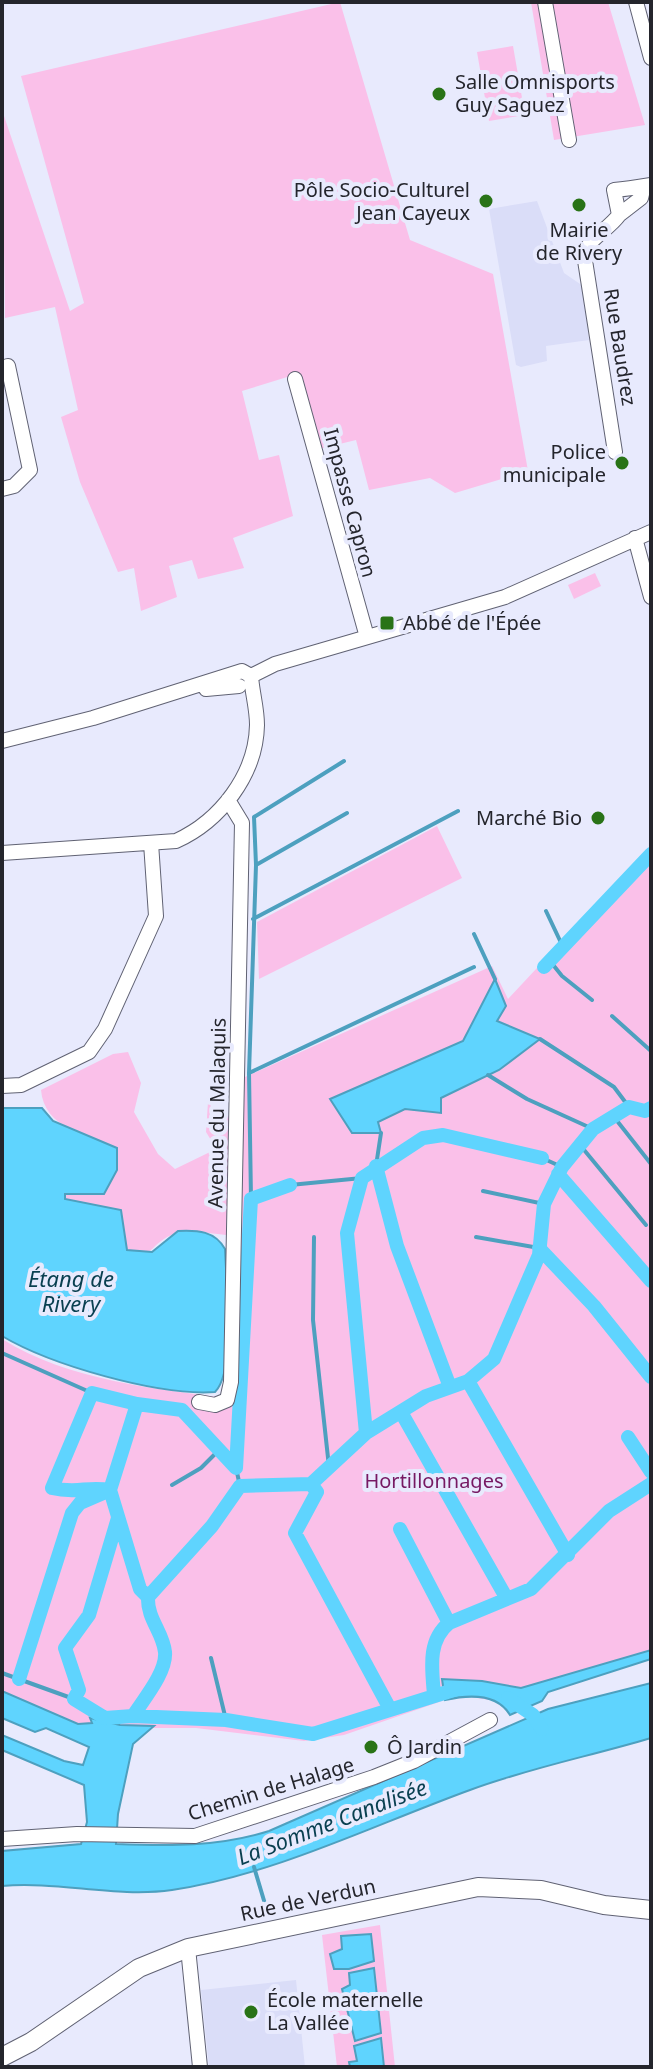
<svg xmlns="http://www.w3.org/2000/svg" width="653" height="2069" viewBox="0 0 653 2069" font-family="'Noto Sans',sans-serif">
	<rect width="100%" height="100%" fill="#e8eafd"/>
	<path fill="#daddf8" d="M537 201 564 273 583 286 589 340 546 346 547 361 521 367 516 365 489 209Z
		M296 1980 305 2067H209L201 1990Z"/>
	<path fill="#fac0e9" d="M340 2 410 240 493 274 528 471 455 493 430 478 369 490 356 440 319 449 297 374 242 391 259 460 279 455 293 516 233 538 244 568 198 579 192 560 169 566 177 597 141 611 134 568 118 572 80 482 61 417 78 410 55 307 5 318 2 110 70 311 84 303 21 76Z
		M531 2H608L645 125 554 140Z
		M513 46 525 115 489 121 477 52Z
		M595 573 601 586 574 599 568 585Z
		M437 826 462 878 259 979 257 922Z
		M651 846V1657L497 1701 470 1697 445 1700 344 1735 304 1741 196 1728H140L115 1755 2 1709V1339C69 1381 157 1389 233 1399L245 1077 492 966 508 999Z
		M128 1052 141 1083 134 1112 158 1154 175 1169 210 1152 214 1145 206 1132 208 1102 216 1113 231 1117 226 1235C207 1233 184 1227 167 1237 147 1249 155 1257 127 1250L121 1210 65 1199V1194L117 1148C86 1135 44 1128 41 1090L113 1054Z
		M380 1925 395 2067H337L322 1935Z"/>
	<path fill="#5fd4fe" stroke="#4da0bf" stroke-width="2" d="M495 979 506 1006 497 1021 540 1039 499 1070 441 1098V1113L405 1109 378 1122 381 1133H352L330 1099 463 1041Z
		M2 1108H42L53 1121 117 1148V1170L104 1194H65V1199L121 1210 127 1250 152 1252 178 1231C198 1230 215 1231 225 1249 226 1280 236 1372 215 1392 158 1396 51 1365 2 1336Z
		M651 1650V1659L548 1692 542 1701 510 1715C497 1693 467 1695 445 1700L442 1679 482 1681 521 1688Z
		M651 1683V1738C591 1756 529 1768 470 1790 371 1826 276 1874 172 1890 116 1898 58 1881 2 1886V1851L81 1844 87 1822 84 1785 2 1750V1735L64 1761 83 1765 89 1747 46 1728 35 1732 2 1718V1691L78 1724 92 1723 90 1718 120 1725 154 1726 133 1744 118 1814 116 1844C170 1846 218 1847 269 1831L548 1709Z
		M371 1934 374 1961 349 1969H334L330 1954 342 1949 341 1936Z
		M374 1968 381 2033 355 2041 342 1989 350 1985 349 1973Z
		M381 2038 384 2067H350L349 2062 357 2061 354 2046Z"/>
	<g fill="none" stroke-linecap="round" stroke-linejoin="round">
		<path stroke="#4da0bf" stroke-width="4" d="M256 865 347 813
			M546 911 563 947
			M253 919 458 811
			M474 934 495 979
			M550 961 562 976 592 1000
			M612 1016 651 1051
			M540 1039 614 1087 629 1107
			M249 1073 474 967
			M488 1075 527 1099 593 1129
			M614 1117 651 1164
			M580 1145 646 1225
			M542 1158 562 1167
			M376 1166 381 1133
			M290 1185 362 1178
			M483 1191 544 1204
			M251 1199 249 1073 256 865 254 817 344 761
			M314 1237 313 1320 329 1467
			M476 1237 539 1248
			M2 1353 92 1393
			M236 1468 240 1486
			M172 1485 201 1468 219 1450
			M211 1658 226 1720
			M2 1673 74 1699
			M254 1867 268 1914"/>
		<path stroke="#5fd4fe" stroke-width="14" d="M544 967 651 854
			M376 1166 397 1246 450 1387
			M558 1174 651 1281
			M539 1248 594 1306 651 1377
			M468 1381 568 1555
			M137 1404 92 1393 52 1488C77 1494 87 1486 110 1490L140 1589 148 1597
			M401 1412 507 1599
			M366 1433 426 1396 468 1381 494 1359 539 1255 544 1204 562 1167 593 1129 629 1107 645 1111 651 1108
			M628 1437 651 1472
			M311 1484 317 1492 295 1533 390 1709
			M118 1518 89 1615 65 1648 79 1690 74 1699 105 1718 133 1716C143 1700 167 1672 165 1652 163 1632 147 1619 148 1597L212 1526 240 1486 311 1484 366 1433 347 1233 362 1178 423 1138 443 1135 542 1158
			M400 1529 449 1623
			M19 1679 72 1513 80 1503 110 1490 137 1404 182 1410 236 1468 251 1199 290 1185
			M434 1695C432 1669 427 1641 449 1623L531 1589 609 1511 651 1484
			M508 1698 533 1715 542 1729
			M133 1716 226 1720 313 1734 460 1688"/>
		<g stroke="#606273" stroke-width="16">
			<path id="minor" d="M545 2 569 140
				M636 2 651 58
				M644 186 641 198 619 215 614 190C627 189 639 187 651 185
				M2 368 8 366 30 470 14 486 2 489
				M295 379 367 637
				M615 452 584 254C591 236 608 230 619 215
				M635 538 651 597
				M251 676 275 664 505 597 651 532
				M206 689 239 686
				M2 741 93 718 242 671 251 676
				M2 853 176 841C220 821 256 775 257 725 257 708 252 692 251 676
				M2 1086 21 1085 89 1052 105 1029 156 916 151 843
				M199 1402 215 1405 227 1400 231 1382 242 823 228 800
				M2 1839 77 1834 195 1836 374 1777 414 1761 490 1720
				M188 1948 200 2067"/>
		</g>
		<g stroke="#606273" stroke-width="20">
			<path id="tertiary" d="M2 2057 31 2042 139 1968 188 1948 478 1887 541 1890 604 1905 651 1910"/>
		</g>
		<use href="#minor" stroke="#fff" stroke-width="14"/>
		<use href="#tertiary" stroke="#fff" stroke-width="18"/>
	</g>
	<g fill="#297317" stroke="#e8eafd" stroke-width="3">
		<circle cx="439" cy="94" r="8"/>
		<circle cx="486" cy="201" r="8"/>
		<circle cx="579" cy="205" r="8"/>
		<circle cx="622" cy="463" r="8"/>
		<rect x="379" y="615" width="16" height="16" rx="4"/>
		<circle cx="598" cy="818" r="8"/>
		<circle cx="371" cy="1747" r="8"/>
		<circle cx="251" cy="2012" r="8"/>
	</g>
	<g text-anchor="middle" stroke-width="8" stroke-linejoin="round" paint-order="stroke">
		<g font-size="20" fill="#24252c" stroke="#e8eafd" text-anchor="start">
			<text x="455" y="89">Salle Omnisports<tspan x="455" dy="23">Guy Saguez</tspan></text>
			<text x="470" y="197" text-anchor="end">Pôle Socio-Culturel<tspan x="470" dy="23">Jean Cayeux</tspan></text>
			<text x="579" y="237" text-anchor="middle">Mairie<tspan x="579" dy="23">de Rivery</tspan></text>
			<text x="606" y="459" text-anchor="end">Police<tspan x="606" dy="23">municipale</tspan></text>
			<text x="403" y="630">Abbé de l'Épée</text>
			<text x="582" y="825" text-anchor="end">Marché Bio</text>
			<text x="387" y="1754">Ô Jardin</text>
			<text x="267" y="2007">École maternelle<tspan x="267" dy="23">La Vallée</tspan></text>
		</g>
		<g font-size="20" fill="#24252c" stroke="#e8eafd">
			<text transform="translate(620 347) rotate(81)" y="7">Rue Baudrez</text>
			<text transform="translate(350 503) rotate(75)" y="7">Impasse Capron</text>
			<text transform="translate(217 1113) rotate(-89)" y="7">Avenue du Malaquis</text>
			<text transform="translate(271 1789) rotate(-17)" y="7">Chemin de Halage</text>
			<text transform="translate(308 1900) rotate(-12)" y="7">Rue de Verdun</text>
		</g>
		<g font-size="20" fill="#761963" stroke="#e8eafd">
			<text x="434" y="1488">Hortillonnages</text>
		</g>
		<g font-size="22" font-style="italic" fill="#093f50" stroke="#e8eafd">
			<text x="71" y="1287">Étang de<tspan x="71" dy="25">Rivery</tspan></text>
			<text transform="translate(332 1822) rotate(-21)" y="8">La Somme Canalisée</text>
		</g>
	</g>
	<rect width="653" height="2069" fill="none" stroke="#24252c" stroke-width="8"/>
</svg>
